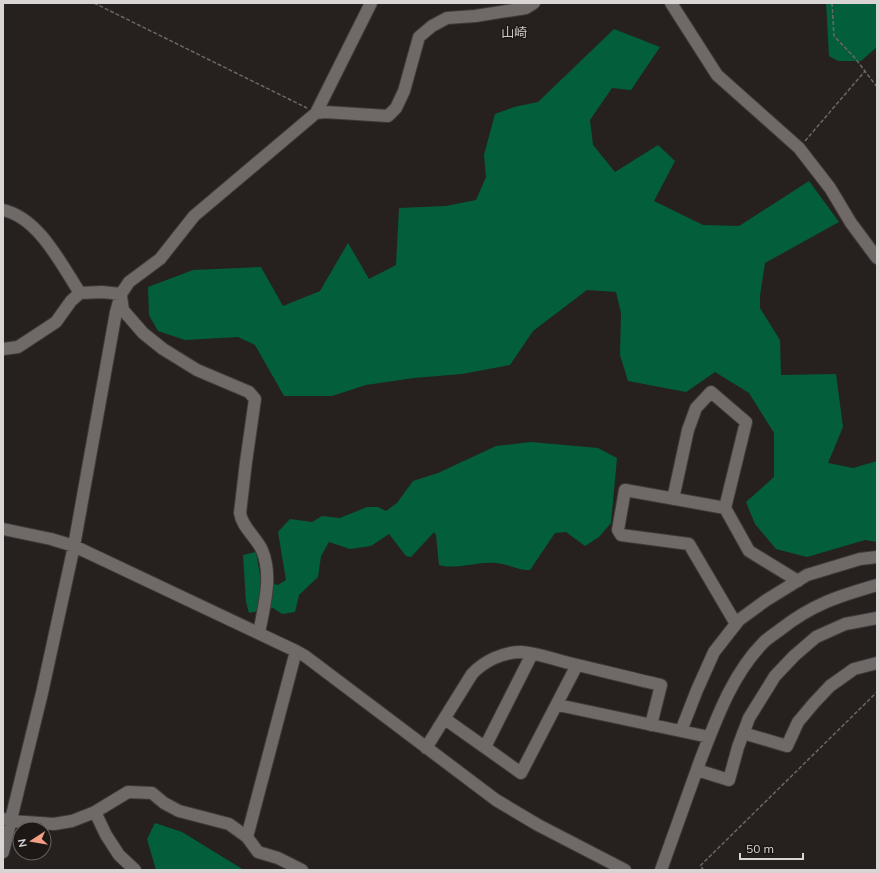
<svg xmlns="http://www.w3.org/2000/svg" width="880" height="873" viewBox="0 0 880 873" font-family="Mulish,'Noto Sans JP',sans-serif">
	<rect width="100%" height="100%" fill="#26211f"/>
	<path fill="#035f3b" d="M826 3H877V47L861 61H838L829 56Z
		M614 29 660 47 631 90 612 88 590 120 593 145 615 172 658 145 675 161 654 201 703 225 739 226 809 181 839 222 765 263 760 296V308L780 340 781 375 836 374 843 427 828 463 853 468 877 461V542L865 540 807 557 776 549 755 524 746 502 774 477V433L749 393 715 372 686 392 628 381 620 355 621 313 616 292 587 290 533 331 510 365 462 374 414 378 366 385 332 396H284L255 345 238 337 185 340 158 331 149 315 148 287 193 270 261 267 283 306 320 291 348 243 369 279 396 265 399 208 446 206 476 200 486 177 484 155 495 114 514 107 538 102Z
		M531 442 598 448 617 458 611 523 599 537 585 546 566 532 555 533 530 570C516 570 509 564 496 563 477 561 458 570 439 565L436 535 434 532 411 557 406 556 389 534 371 546 350 549 329 542 321 556 318 577 299 595 295 612 282 614 273 608 249 613 246 602 243 555 256 552 261 581 278 585 286 580 278 532 290 519 312 522 322 516 340 518 367 507H378L386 511 397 503 413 481 438 473 496 446Z
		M155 823 182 832 244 870H156L147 839Z"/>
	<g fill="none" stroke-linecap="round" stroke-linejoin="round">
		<g stroke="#3f3b3a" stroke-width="14">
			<path id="minor" d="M671 3 717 75 799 148 830 188 851 223 877 258
				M316 113 325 112 388 116 396 108 404 91 419 37 432 26 447 18 475 16 526 8 534 3
				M3 210C39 218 61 264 80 293
				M121 296 123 310 143 333 163 349 197 370 249 392 255 399 246 462 240 513C242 527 256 537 262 550 273 576 264 606 259 633
				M3 349 18 347 56 322 71 301 80 293 102 292 121 294
				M673 499 688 430 696 408 711 392 746 422 725 508
				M3 529 51 539 74 546 296 651 305 656 496 800 538 825 625 870
				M736 624 689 544 621 535 618 530 625 490 725 508 749 551 798 581
				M558 705 709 737
				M445 719 521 773 577 665
				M681 731 697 690 714 652 739 620 765 601 807 575 860 559 877 557
				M743 733 787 746 798 722 814 703 830 686 854 669 877 663
				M485 747 532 654
				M426 748 472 674C484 661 503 652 521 652 537 653 553 659 569 663 599 670 630 678 661 685L651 725
				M697 770 729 780 738 747 749 718 775 676 794 656 816 637 845 624 877 618
				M95 812 106 835 119 855 135 870
				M4 819 11 821 54 824 72 821 95 812 128 792 152 793 164 803 179 811 229 824 247 837 258 852 278 858 302 870
				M247 837 296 651
				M3 852 42 693 74 546 116 312 121 294 129 282 160 259 194 216 316 113 371 3
				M661 870C674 834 687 797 700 761 716 720 732 674 764 642 769 637 776 633 781 629 813 604 839 596 877 585"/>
		</g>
		<path stroke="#6b6765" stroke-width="1.5" stroke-dasharray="4 2" stroke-linecap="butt" d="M94 3 307 108
			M832 3 834 36 855 58 877 87
			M805 141 865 71
			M704 870 700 866 877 692"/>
		<use href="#minor" stroke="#6f6967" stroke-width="12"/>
	</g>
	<g text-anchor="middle" stroke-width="3" stroke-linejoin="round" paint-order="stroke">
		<g font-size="13" fill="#cec7c5" stroke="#1d1816">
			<text x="514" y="37">山崎</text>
		</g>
	</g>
	<rect width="880" height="873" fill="none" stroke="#d9d5d4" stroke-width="8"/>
	<g transform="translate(32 841) rotate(258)"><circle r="19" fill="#1d1816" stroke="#686462"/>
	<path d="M0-3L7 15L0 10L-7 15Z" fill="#f39f85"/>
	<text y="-6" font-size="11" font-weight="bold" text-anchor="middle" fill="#d9d5d4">N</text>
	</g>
	<path d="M740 853v6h63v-6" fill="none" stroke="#d9d5d4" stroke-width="2"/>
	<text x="746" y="853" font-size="12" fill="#d9d5d4" stroke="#1d1816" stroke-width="3" paint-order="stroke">50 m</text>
</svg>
